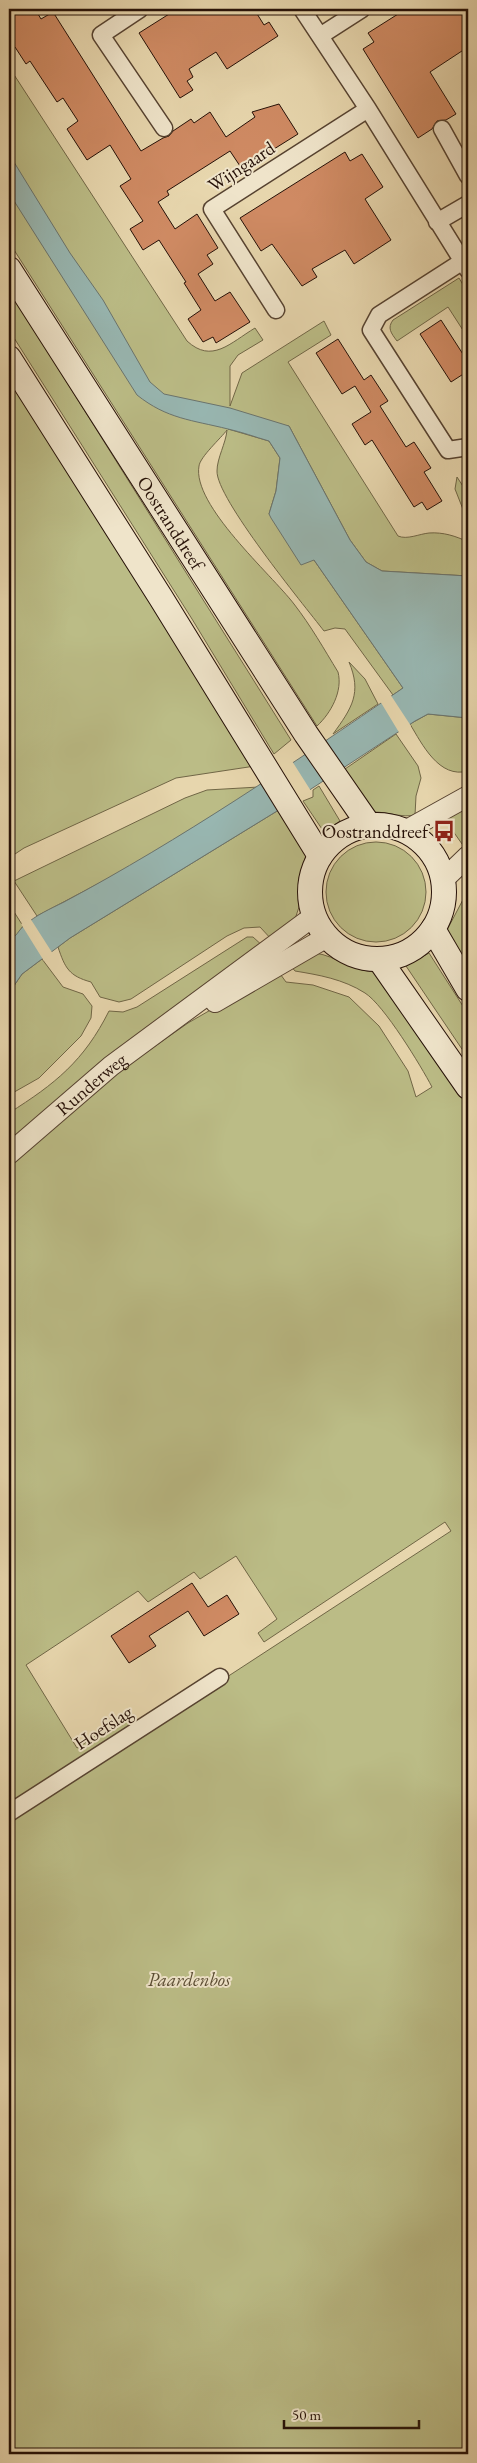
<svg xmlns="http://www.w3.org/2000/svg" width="477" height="2463" viewBox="0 0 477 2463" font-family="'EB Garamond',serif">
	<rect width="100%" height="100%" fill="#e7d6ad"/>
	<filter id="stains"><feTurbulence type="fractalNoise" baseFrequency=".004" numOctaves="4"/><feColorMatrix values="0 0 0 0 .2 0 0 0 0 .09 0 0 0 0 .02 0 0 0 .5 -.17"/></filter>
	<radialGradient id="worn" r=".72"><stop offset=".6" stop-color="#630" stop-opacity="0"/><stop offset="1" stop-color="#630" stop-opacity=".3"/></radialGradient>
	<path fill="#bbbc86" stroke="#706646" d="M9 67 187 341C212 364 230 343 255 328L263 340 238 355 230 366V406L242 373 324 321 331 335 288 362 398 536C407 540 419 534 429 533 443 532 456 536 468 542V576L382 571 366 562 350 540 289 426 228 429 269 441 280 458 276 491 269 514 314 560 403 688 393 695 345 629 335 628 324 631C303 604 216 498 217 471 217 458 226 443 227 430 221 438 200 457 199 466 192 505 271 574 294 604 311 626 324 649 338 672 343 691 331 713 317 726L9 242Z
		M459 278 468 293V338L448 307 397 341C391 333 387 328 393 320Z
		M9 290 291 740 274 754 192 619 9 330Z
		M9 379 255 766 176 778 24 848 9 858Z
		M457 477 468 494V522L455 489Z
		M349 662 365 679 378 704 333 734C352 708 362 693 349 662Z
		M428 714 468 718V771C439 779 422 744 410 724Z
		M396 734 418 766 421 778 416 796 415 815C402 818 388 812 374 812L345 769Z
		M319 786 340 821 324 832 303 801 313 797V790Z
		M259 787 128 868 37 916 14 881 185 798 207 790Z
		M468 805V849L467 851 443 817Z
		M282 808 306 855 299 878V907L295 919 273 941 260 927 244 928 227 936 131 999 119 1002 100 997 91 982C69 976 65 968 58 947L70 938Z
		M326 892a50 50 0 1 1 100 0a50 50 0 1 1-100 0Z
		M468 869V971L447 930 467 892 465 872Z
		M9 904 23 926 15 938 9 940Z
		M247 937H253L264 947 84 1077 9 1141V1113C55 1084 84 1061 109 1011L123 1012 137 1007Z
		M315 953C337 956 353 972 377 972L468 1103V2454H9V1819L451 1531 445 1522 264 1642 258 1633 277 1619 236 1556 200 1579 194 1572 148 1602 138 1591 26 1665 77 1748 128 1715 134 1725 9 1806V1162L111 1077 188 1023 278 971 286 982 313 985 349 997 379 1026 408 1071 416 1097 432 1087C421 1066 384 1005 365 993 343 979 319 975 295 971L290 965Z
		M429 953 468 1014V1058L406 966Z
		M42 959 63 987 83 994 92 1006 91 1018 81 1036 39 1078 9 1095V993L22 974Z"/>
	<path fill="#98b7b2" stroke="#6a746e" d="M9 154 70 253 103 300 150 382 164 394 230 408 289 426 350 540 366 562 382 571 468 576V718L428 714 415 721 282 808 70 938 22 974 9 993V940C17 937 18 930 25 925 36 915 50 909 64 902 182 839 292 764 403 688L314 560 301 565 271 518 269 514 276 491 280 458 269 441C255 437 242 432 228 429 192 420 167 419 137 395L9 193Z"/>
	<path fill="#e7d6ad" d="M390 694 411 726 400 734 380 701Z
		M292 761 311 791 281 809 263 781Z
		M30 918 53 954 44 961 21 924Z"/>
	<path fill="#cf8a63" stroke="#251007" d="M9 9H35L41 19 53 12 141 151 163 138 169 136 173 131 191 119 194 123 210 112 226 137 255 117 252 112 279 104 298 134 242 169 230 151 167 191 169 195 158 202 175 229 197 214 218 248 207 255 213 264 198 274 215 301 230 292 250 322 216 343 213 337 203 342 188 319 201 310 184 283 186 282 159 240 143 250 130 229 143 221 120 186 131 179 110 145 87 160 67 129 78 121 63 98 57 102 30 61 26 64 15 47 9 51Z
		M177 9H254L264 25 269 22 278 36 227 69 216 52 189 69 193 77 187 81 193 90 180 98 139 33Z
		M406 9H468V47L430 72 456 114 446 120 437 121 432 129 418 138 363 49 374 42 368 33Z
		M345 152 350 161 362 154 383 187 365 199 391 240 354 264 345 250 312 269 317 277 302 286 272 244 261 251 240 218Z
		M441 320 468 362V371L451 382 420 334Z
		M338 339 364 380 371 375 388 401 380 406 406 447 414 442 431 468 424 472 442 501 427 510 422 502 414 507 372 440 365 445 352 424 371 412 355 386 342 394 316 353Z
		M192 1583 208 1607 227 1595 239 1614 204 1636 188 1611 149 1636 156 1646 129 1663 111 1636Z"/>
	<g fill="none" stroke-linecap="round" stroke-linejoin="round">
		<g stroke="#564230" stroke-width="19">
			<path id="minor" d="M140 9 101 35 164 128
				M302 9 368 109 468 270
				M320 36 362 9
				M442 129 468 176
				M437 222 468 204
				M463 261 379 315 371 330 448 450 468 447
				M276 310 212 209 368 109
				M9 1813 220 1677"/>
		</g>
		<g stroke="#564230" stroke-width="22">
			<g id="tertiary">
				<path d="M405 831 468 796"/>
				<path d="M443 880 468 856"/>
				<path d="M215 1002 327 937"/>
				<path id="s1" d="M9 1154 111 1066 314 916"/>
			</g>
		</g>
		<g stroke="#251007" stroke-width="26">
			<g id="secondary">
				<path id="s2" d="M9 269 306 734 369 825"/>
				<path d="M9 358 161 598 320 856"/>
				<circle cx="377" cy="892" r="67"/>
				<path d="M433 929 468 989"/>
				<path d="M379 959 468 1087"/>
			</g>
		</g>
		<use href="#minor" stroke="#efe4ca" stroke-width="16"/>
		<use href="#tertiary" stroke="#efe4ca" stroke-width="20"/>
		<use href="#secondary" stroke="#efe4ca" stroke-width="24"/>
	</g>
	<defs>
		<g id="bus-bare" transform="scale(1.725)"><path d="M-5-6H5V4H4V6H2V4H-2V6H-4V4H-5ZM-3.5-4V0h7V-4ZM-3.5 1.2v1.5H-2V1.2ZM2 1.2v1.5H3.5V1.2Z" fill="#8f2418" stroke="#efe4ca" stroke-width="2.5" paint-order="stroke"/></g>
	</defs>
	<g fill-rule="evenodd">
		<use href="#bus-bare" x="444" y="831"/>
	</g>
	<g text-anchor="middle" stroke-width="4" stroke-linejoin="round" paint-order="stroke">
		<g font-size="19" fill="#251007" stroke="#efe4ca">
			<text transform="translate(241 166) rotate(-33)" y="7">Wijngaard</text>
			<text dy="7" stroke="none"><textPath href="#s2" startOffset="301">Oostranddreef</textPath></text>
			<text dy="7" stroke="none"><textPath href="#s1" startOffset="108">Runderweg</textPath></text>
			<text transform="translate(103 1727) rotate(-33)" y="7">Hoefslag</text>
		</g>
		<g font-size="19" fill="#251007" stroke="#efe4ca" text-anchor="end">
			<text x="428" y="838">Oostranddreef</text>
		</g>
		<g font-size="19" font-style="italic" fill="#5a4c33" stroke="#efe4ca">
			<text x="189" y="1986">Paardenbos</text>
		</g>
	</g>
	<rect width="477" height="2463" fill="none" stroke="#e7d6ad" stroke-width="30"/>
	<rect x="10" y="10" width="457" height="2443" fill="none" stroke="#251007" stroke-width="2.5"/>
	<rect x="15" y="15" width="447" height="2433" fill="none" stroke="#251007"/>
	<path d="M284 2420v8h135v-8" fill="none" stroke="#251007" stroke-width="2.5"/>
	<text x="292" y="2420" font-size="15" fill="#251007" stroke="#efe4ca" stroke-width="4" paint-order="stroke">50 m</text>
	<rect width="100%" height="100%" filter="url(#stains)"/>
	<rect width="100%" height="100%" fill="url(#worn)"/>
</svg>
